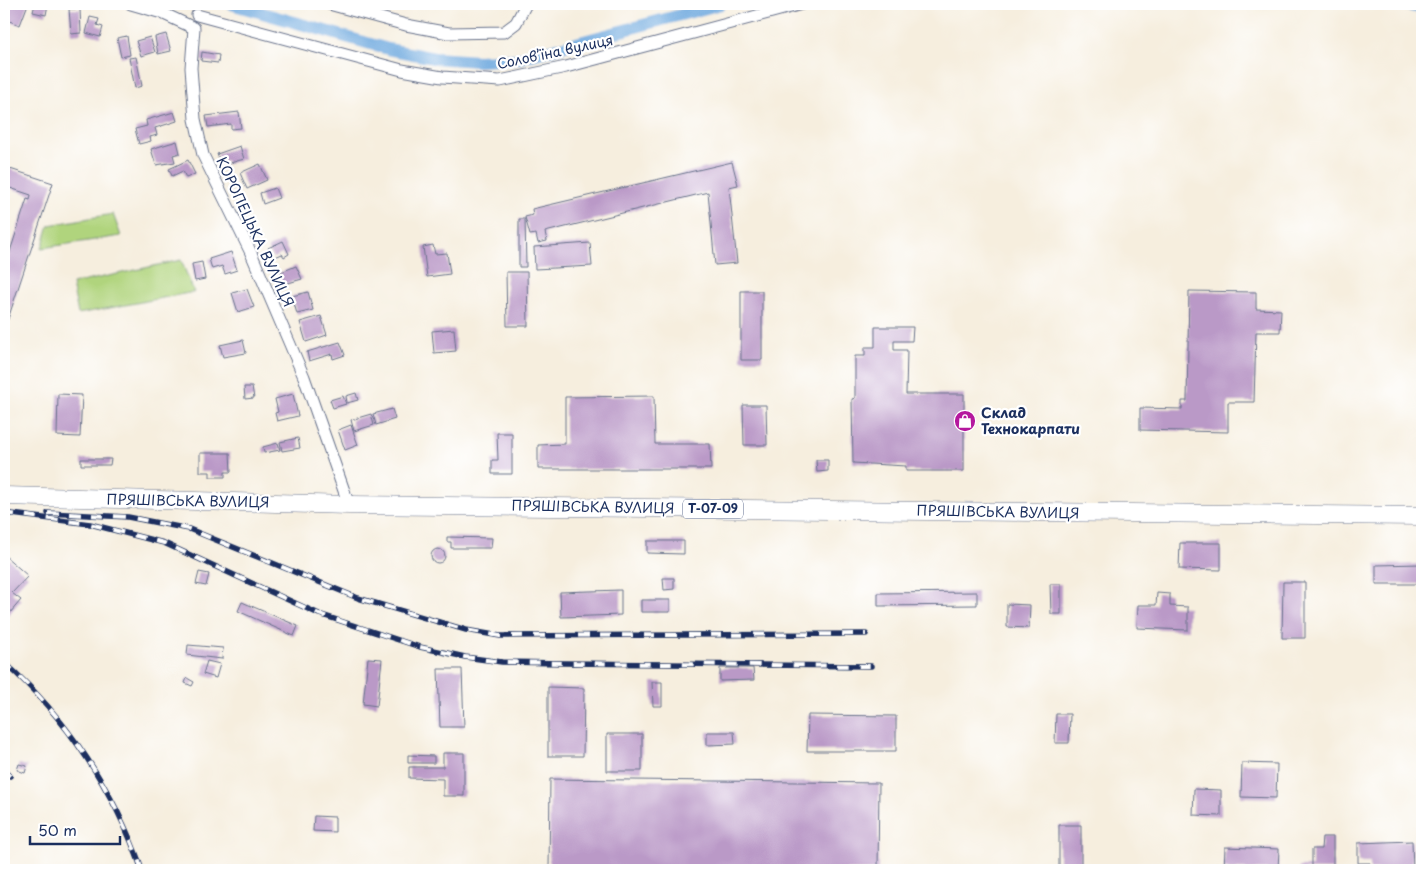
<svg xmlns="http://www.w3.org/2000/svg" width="1426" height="874" viewBox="0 0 1426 874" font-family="'Playpen Sans',sans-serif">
	<rect width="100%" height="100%" fill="#fff"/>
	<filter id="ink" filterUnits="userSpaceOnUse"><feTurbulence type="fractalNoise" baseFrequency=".02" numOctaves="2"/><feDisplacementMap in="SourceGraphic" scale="10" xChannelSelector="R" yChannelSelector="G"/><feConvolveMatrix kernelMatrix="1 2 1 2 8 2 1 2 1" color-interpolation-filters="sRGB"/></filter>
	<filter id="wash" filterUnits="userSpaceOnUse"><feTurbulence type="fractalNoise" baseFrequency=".0096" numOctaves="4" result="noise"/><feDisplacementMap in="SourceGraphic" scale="20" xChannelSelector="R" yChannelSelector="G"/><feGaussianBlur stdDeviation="1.12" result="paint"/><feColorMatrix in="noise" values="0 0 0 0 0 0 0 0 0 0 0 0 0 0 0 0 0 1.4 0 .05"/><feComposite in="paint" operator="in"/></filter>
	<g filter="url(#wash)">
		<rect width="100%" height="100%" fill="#f6eede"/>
		<path fill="#b0d47d" stroke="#66826e" d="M113 214 121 236 42 248 49 225Z
			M181 260 194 292 78 314 72 284Z"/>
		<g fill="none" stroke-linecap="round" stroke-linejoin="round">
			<path stroke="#6ea9de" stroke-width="12" d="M231 4 388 49 434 58 478 61 517 59 721 4
				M1401 4 1422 8"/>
		</g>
		<g id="blocks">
			<path fill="#ba99c7" d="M6 4H28L20 25 4 19Z
				M35 4H48L46 15 33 12Z
				M69 9H80L81 33 71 34Z
				M90 17 99 19 97 25 103 27 100 37 86 33Z
				M166 34 171 51 158 54 155 37Z
				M127 36 130 55 121 57 117 38Z
				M150 37 155 52 141 56 136 41Z
				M202 52 219 55 218 63 201 61Z
				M136 57 142 86 135 88 129 58Z
				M174 112 177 121 155 128 157 135 150 137 151 141 139 144 135 129 147 126 146 120Z
				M239 112 241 128 231 129V124L208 127 206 116Z
				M177 141 180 153 173 155 175 162 156 165 151 149Z
				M240 146 244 159 227 164 226 160 220 162 217 154Z
				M188 160 195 174 186 178 183 171 172 176 169 169Z
				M732 162 738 185 729 187 737 263 715 265 708 192 545 232 547 241 538 243 536 234 530 235 525 217 533 215 532 209Z
				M260 164 267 180 247 189 240 173Z
				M4 167 53 183 4 331V263L6 264 27 199 30 200 31 195 4 186Z
				M275 188 279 198 263 204 260 193Z
				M519 219H525L526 267H519Z
				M283 241 289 254 284 257 282 254 273 258 268 248Z
				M590 243 592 266 535 269 534 247Z
				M433 245 435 254 447 253 450 274 427 277 423 247Z
				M231 252 237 270 225 274 222 266 212 269 209 259Z
				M202 262 205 279 195 281 192 264Z
				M296 266 302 279 278 286 274 275Z
				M506 272H527L528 326H507Z
				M247 289 254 307 238 312 232 293Z
				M741 291H762V360H741Z
				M1189 291 1256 292V309L1281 310 1280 332H1256L1254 402H1228V432L1140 430V408L1182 409V401H1187Z
				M308 292 313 310 297 314 292 296Z
				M321 316 327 335 306 342 300 322Z
				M875 327H913L912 341H894V350H907L906 394H964V471H906V466L853 463 852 399 855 398V356H865V347H875Z
				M454 329 456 351 434 353 432 331Z
				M243 340 246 353 223 357 220 345Z
				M340 342 345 355 333 359 332 354 309 361 307 352Z
				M244 387H252L254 398 245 399Z
				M356 393 358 400 347 403 346 396Z
				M58 394 82 395 80 437 57 436Z
				M293 394 298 416 277 421 275 413 278 412 275 399Z
				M343 396 346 404 333 408 330 400Z
				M654 396 655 444H710L711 469H538V445L565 444V397Z
				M743 405H766L767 445H744Z
				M392 409 395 419 376 425 373 414Z
				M371 414 374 425 354 431 351 420Z
				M351 425 358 445 345 450 338 430Z
				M497 433H512V474H492V460H498Z
				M298 438 300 448 282 451 280 442Z
				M278 443 280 450 264 453 263 447Z
				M200 453H230L231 472H225V477H210V472H200Z
				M81 459H111L110 465H81Z
				M816 460H828V471L817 472Z
				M447 537 492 538 491 548H451V542H447Z
				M647 541H684V554L647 553Z
				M1180 543H1221V570L1179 569Z
				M431 556a7 7 0 1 1 14 0a7 7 0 1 1-14 0Z
				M4 555 28 576 12 593 21 600 4 620Z
				M1422 564V584H1376V565Z
				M199 572 209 574 206 586 196 584Z
				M663 578H674V589L664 590Z
				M1283 582H1305V638H1282Z
				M1050 584H1061V614H1051Z
				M621 590V615L561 617 560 592Z
				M977 592V605L878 606V593Z
				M1157 593 1170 594V606L1188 607V630L1137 628 1138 605H1156Z
				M641 600H670V612H641Z
				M242 602 298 626 294 636 238 611Z
				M1007 604 1030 605 1029 628 1007 627Z
				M188 645 223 648 222 659 187 655Z
				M368 658 382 659 377 706 363 704Z
				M207 661 220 664 216 678 203 674Z
				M720 668H753L754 680 720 681Z
				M438 669H462L464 727H440Z
				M187 678 194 682 192 686 185 683Z
				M652 682H662V706H653Z
				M548 687 584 688 583 756H548Z
				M1056 714H1070L1069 743H1055Z
				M808 715 896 716V751H807Z
				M707 732H734L735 744 707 745Z
				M607 734H642V771H607Z
				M443 753H464V796H443V779L409 778V767H443Z
				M408 755 434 756V763H408Z
				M1242 763 1277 764 1276 798 1241 797Z
				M19 764 27 766 25 773 17 770Z
				M550 779 879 783 878 870H549Z
				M1194 789 1221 790V816L1193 815Z
				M4 793 8 794 4 810Z
				M314 816 335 817V832L313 831Z
				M1059 825H1081V870H1059Z
				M1322 837H1333V870H1299V867H1312V849H1321Z
				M1412 841 1413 870H1370V863H1358V843Z
				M1225 847 1279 849 1278 870 1224 869Z"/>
		</g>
	</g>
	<g filter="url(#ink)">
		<use href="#blocks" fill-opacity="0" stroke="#68728b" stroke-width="1"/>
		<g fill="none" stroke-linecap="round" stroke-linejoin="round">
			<g stroke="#68728b" stroke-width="13">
				<path id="minor" d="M131 4 162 13 194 28 191 68 195 119 203 155 251 253 304 377 349 505
					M329 4 406 25 449 33 504 32 516 23 526 4
					M197 15 402 70 442 77 500 81 566 67 802 4"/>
			</g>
			<g stroke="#68728b" stroke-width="19">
				<path id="primary" d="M4 496 349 505 1422 516"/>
			</g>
			<use href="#minor" stroke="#fff" stroke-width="11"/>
			<use href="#primary" stroke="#fff" stroke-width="18"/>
			<g stroke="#1b2f5e" stroke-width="5.5">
				<path id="rail" d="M4 513 90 524 164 543 319 614 420 647 465 657 502 662 564 663 871 666
					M48 513 128 517 189 529 358 598 466 630 500 636 866 634
					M4 662C67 718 114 790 142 870
					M4 771 10 776"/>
			</g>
			<use href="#rail" stroke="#fff" stroke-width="4" stroke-dasharray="11" stroke-linecap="butt"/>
		</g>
	</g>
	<defs>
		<g id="shop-disc" transform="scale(1.125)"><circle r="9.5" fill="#b5179e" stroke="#fff"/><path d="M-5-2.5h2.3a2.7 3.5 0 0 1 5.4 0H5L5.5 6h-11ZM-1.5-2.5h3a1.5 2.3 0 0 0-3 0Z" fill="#fff"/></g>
	</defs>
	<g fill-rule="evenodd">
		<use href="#shop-disc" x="965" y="421"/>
	</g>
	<g text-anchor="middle" stroke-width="4.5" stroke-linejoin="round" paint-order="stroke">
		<rect fill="#fff" stroke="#5f6d8e" stroke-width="1" x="683" y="499.5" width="60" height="19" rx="4"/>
		<g font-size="12" font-weight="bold" fill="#1b2f5e">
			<text x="713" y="513">Т-07-09</text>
		</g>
		<g font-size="14" fill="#1b2f5e" stroke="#fff">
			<text transform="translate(555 52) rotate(-12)" y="5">Соловʼїна вулиця</text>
			<text transform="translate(255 232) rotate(65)" y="5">КОРОПЕЦЬКА ВУЛИЦЯ</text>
			<text transform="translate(188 501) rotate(1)" y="5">ПРЯШІВСЬКА ВУЛИЦЯ</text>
			<text transform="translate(593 507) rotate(1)" y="5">ПРЯШІВСЬКА ВУЛИЦЯ</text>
			<text transform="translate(998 512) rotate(1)" y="5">ПРЯШІВСЬКА ВУЛИЦЯ</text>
		</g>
		<g font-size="14" font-weight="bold" fill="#1b2f5e" stroke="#fff" text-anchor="start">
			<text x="981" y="418">Склад<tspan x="981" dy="16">Технокарпати</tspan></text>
		</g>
	</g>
	<rect width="1426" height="874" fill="none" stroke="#fff" stroke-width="20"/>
	<path d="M30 836v8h90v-8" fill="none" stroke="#1b2f5e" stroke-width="2.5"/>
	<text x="38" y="836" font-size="15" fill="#1b2f5e" stroke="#ffffff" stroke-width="4" paint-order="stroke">50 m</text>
</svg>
